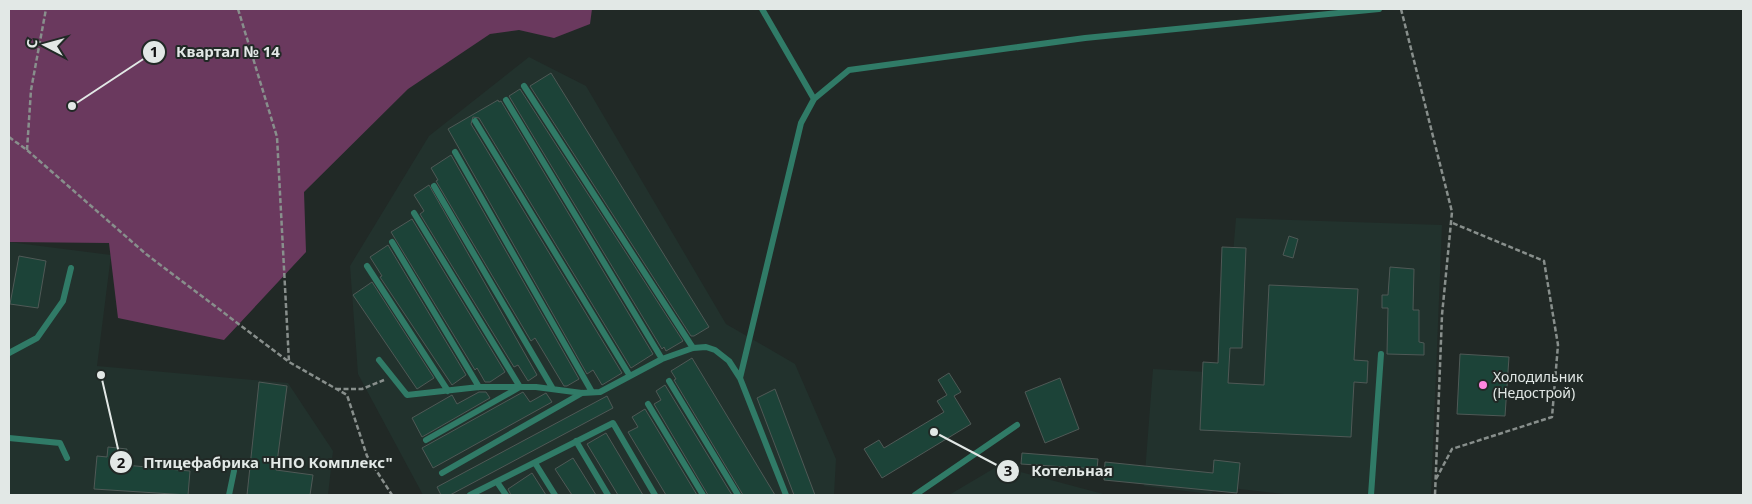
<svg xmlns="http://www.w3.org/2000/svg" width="1752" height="504" viewBox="0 0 1752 504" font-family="'Noto Sans',sans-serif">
	<rect width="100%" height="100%" fill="#212926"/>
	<path fill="#22322d" d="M529 57 586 86 726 324 795 364 836 459 834 495H423L358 374 350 266 429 136Z
		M1236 218 1442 225 1431 495H1293L1222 487 1210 494 1144 486 1153 369 1223 373Z
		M9 242 111 255 97 366 288 383 333 451 328 495H9Z
		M998 466 1107 495H949Z"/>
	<path fill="#6a395e" d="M9 9H592L590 24 554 38 519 30 490 34 408 89 304 192 306 252 224 340 118 318 109 243 9 242Z"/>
	<path fill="#1c4338" stroke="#4f5956" d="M551 73 709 327 694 336H691L530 86Z
		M520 89 683 341 666 351 664 347 662 349 509 96Z
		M498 100 499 102 501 101 653 354 631 368 479 118 473 117 471 124 622 373 602 385 593 370 587 374 448 129Z
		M451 155 579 379 567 386H564L535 338 531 341 436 181 438 180 431 168Z
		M429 185 537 375 528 381 518 365 514 367 420 214 424 211 414 195Z
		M412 219 505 372 490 382H485L477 368 475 370 391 232Z
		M1289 236 1298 239 1293 258 1283 255Z
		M388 245 466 375 452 385 380 277 382 276 370 257Z
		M1222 247 1246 248 1242 348H1230L1228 383 1264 385 1269 285 1358 289 1354 360 1368 361 1367 383 1354 382 1351 437 1200 430 1203 362 1218 363Z
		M19 256 46 261 38 308 10 304Z
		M1390 267 1414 269 1413 310H1419V342L1424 343V355L1387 354 1388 308H1382V295H1388Z
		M372 282 434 378 417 389 353 295Z
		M1460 354 1509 357 1505 416 1457 414Z
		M692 358 775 495H743L674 380 676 379 671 371Z
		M949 373 961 392 954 396 971 424 882 478 864 449 879 440 884 448 944 412 937 401 947 395 938 380Z
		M1060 378 1079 429 1045 443 1025 392Z
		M259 382 287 386 276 470 313 475 310 495H247Z
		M665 385 732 495H708L654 404 661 400 656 391Z
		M775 389 815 495H794L757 398Z
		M479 392H486L490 398 422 437 412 418 452 395 457 404Z
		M523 392 530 402 546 393 552 402 433 468 422 448Z
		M607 396 613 408 450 495H441L437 487Z
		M645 409 697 495H666L628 432 638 427 632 417Z
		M606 433 643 495H618L587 444Z
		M108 447 127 449 125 465 190 471 188 495 94 489 97 456 107 457Z
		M1022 453 1098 459 1097 469 1021 464Z
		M573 458 596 495H572L555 469Z
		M1214 460 1240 463 1237 493 1104 480 1105 462 1213 473Z
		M532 473 546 495H511L508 489Z"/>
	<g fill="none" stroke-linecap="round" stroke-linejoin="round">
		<path stroke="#888f8c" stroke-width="2.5" stroke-dasharray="5 2.5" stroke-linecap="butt" d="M238 9 277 137 289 362
			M1401 9 1452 212 1442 315 1435 495
			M9 137 27 150 146 254 289 362 347 395 367 456 392 495
			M27 150 31 90 46 9
			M336 389H362L384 380
			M1436 479 1452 449 1552 417 1558 345 1544 261 1450 222"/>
		<path stroke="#307b67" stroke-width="6" d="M762 9 814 99
			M524 86 693 348
			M506 100 662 359
			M475 121 630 376
			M455 152 592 392
			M434 186 553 389
			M414 213 520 387 426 440
			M392 242 479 387
			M367 266 448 391
			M9 353 37 338 63 301 71 268
			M379 360 407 395 479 387H536L582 393 600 392 662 359 693 348 706 347 715 350 729 361 740 378
			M669 381 738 495
			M648 404 703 495
			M9 438 60 443 67 458
			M576 441 608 495
			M535 463 555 495
			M442 473 582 393
			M497 482 506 495
			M229 495 234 471
			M470 495 613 423 655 495
			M786 495 740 378 801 123 814 99 849 70 1085 38 1379 9
			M915 495 1017 425
			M1371 495 1381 354"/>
	</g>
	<circle fill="#fe86e0" stroke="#212926" stroke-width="2" cx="1483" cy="385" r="5"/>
	<g text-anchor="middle" stroke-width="4" stroke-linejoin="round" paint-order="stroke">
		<g font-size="14" fill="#e2e8e6" stroke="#212926" text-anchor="start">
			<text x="1493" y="382">Холодильник<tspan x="1493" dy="16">(Недострой)</tspan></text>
		</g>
	</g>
	<path fill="none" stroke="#e2e8e6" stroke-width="2" d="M72 106L154 52M101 375L121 462M934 432L1008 471"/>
	<g fill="#e2e8e6" stroke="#212926" stroke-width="2">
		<circle cx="72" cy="106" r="5"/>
		<circle cx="101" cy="375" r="5"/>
		<circle cx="934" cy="432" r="5"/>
		<circle cx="154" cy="52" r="12"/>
		<circle cx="121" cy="462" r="12"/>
		<circle cx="1008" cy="471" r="12"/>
	</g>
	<g font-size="15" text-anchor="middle" font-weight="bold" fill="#111">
		<text x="154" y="57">1</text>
		<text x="121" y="468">2</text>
		<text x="1008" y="476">3</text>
	</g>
	<g font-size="15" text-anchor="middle" font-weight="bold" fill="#e2e8e6" stroke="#212926" stroke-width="4" stroke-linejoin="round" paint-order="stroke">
		<text x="228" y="57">Квартал № 14</text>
		<text x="268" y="468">Птицефабрика "НПО Комплекс"</text>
		<text x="1072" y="476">Котельная</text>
	</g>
	<rect width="1752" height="504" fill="none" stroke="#e2e8e6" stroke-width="20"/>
	<g transform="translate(45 45) rotate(276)" stroke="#212926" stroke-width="4" paint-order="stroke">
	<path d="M0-4L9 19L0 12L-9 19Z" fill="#e2e8e6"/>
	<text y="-8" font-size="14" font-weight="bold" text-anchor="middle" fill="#e2e8e6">С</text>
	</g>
</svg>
